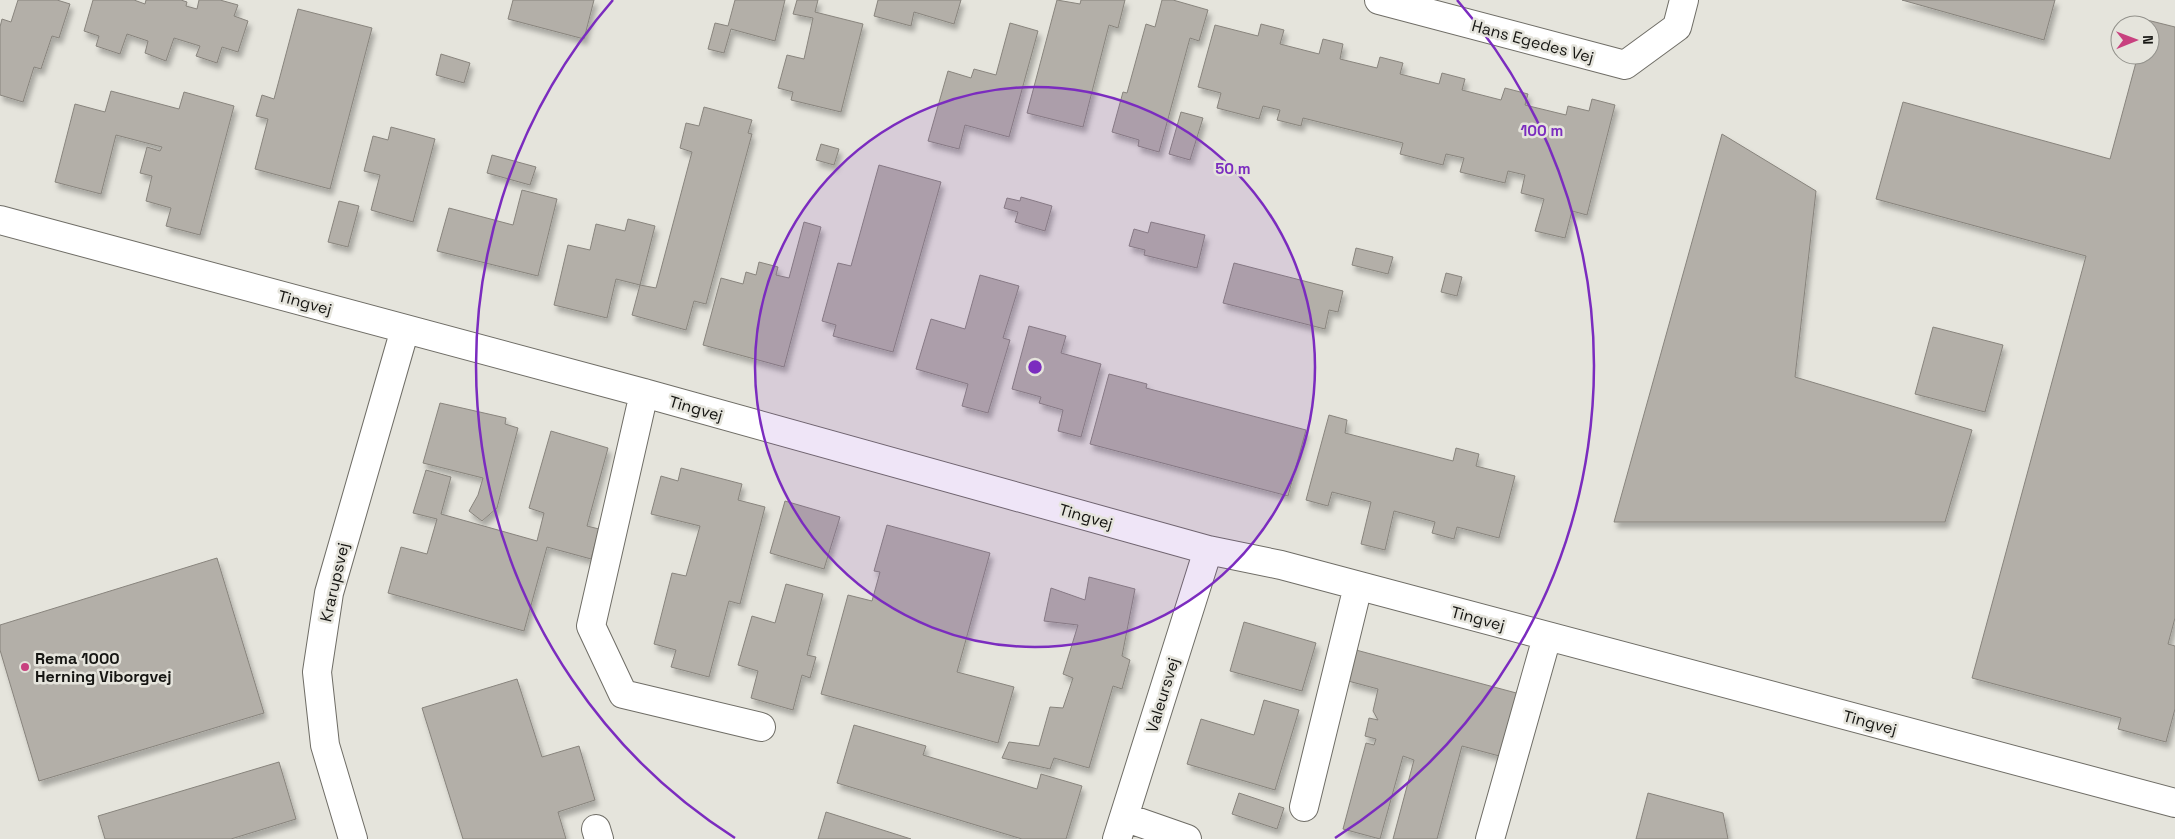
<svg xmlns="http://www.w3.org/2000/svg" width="2175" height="839" viewBox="0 0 2175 839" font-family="'Space Grotesk',sans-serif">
	<defs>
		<filter id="shadow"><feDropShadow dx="3" dy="5.5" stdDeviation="2.5" flood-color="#0004"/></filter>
	</defs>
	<rect width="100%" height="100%" fill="#e5e4dc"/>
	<path fill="#b3afa8" stroke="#88847d" filter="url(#shadow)" d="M18 0H57L70 4 59 38 52 36 41 69 34 67 23 102 0 95V27L2 19 11 22Z
		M93 0H134L145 4 146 0H181L187 2 186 6 197 9 199 0H220L238 5 234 16 248 21 238 52 222 47 217 63 196 56 200 46 174 38 166 61 145 53 148 41 127 34 120 54 96 46 99 36 84 31Z
		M513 0H594L584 39 508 19Z
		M735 0H785L775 41 731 29 724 53 708 49 715 23 728 26Z
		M797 0H818L815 12 863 24 841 112 791 100 793 92 778 88 787 55 804 59 813 18 793 14Z
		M878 0H961L954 24 914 12 911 26 874 16Z
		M1057 0 1080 4 1081 0H1125L1118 28 1109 25 1083 127 1027 113Z
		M1162 0H1173L1208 10 1199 41 1190 38 1159 152 1138 146 1139 140 1112 132 1123 92 1127 93 1146 24 1155 27Z
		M1902 0H2055L2044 40Z
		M298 9 372 28 330 189 255 169 268 119 256 116 262 95 274 99Z
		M2147 20 2175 27V618L2168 644 2175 646V709L2166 742 2118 729 2121 718 1972 678 2086 256 1876 199 1903 102 2110 159 2138 55H2150V25H2146Z
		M1010 23 1038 31 1009 137 965 125 959 149 928 141 948 71 971 78 974 69 996 75Z
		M1261 24 1284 30 1280 44 1319 54 1323 39 1343 44 1340 59 1377 68 1380 57 1403 63 1400 74 1439 84 1442 73 1465 79 1462 90 1501 100 1505 88 1528 94 1525 105 1566 115 1568 106 1589 111 1592 99 1615 105 1587 215 1572 211 1565 238 1535 231 1544 199 1521 193 1525 175 1508 171 1505 183 1460 172 1464 158 1446 154 1443 165 1400 154 1403 143 1303 118 1301 126 1277 120 1280 110 1263 106 1259 119 1217 108 1221 93 1198 87 1215 25 1258 36Z
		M441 54 470 63 464 83 436 75Z
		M111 91 179 109 184 92 234 106 200 235 166 226 171 208 146 201 152 176 140 173 147 147 160 151 162 147 116 135 101 194 55 182 75 104 105 112Z
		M704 107 752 120 748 133 752 134 706 304 694 301 686 330 632 315 640 285 656 288 692 152 680 148 686 123 699 126Z
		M1181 112 1203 118 1190 160 1169 154Z
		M391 127 435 139 413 222 371 210 380 175 364 171 373 136 388 140Z
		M1722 134 1816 191 1795 377 1972 430 1945 522H1614Z
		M821 144 839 149 834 165 816 160Z
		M492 155 536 167 530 185 487 173Z
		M879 165 941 182 893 352 833 336 836 325 822 321 838 263 851 266Z
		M522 190 557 199 538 276 437 251 449 208 513 225Z
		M1021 197 1052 206 1045 231 1015 222 1018 212 1004 208 1007 198 1020 201Z
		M339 201 359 206 348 247 328 242Z
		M628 219 655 226 640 285 616 279 607 318 554 305 568 245 590 250 596 224 625 231Z
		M804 222 821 227 784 367 703 345 721 278 743 284 746 272 756 275 759 262 778 267 776 275 789 278Z
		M1151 222 1205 235 1197 268 1144 255 1145 250 1129 246 1134 229 1148 233Z
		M1356 248 1393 257 1388 274 1352 265Z
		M1234 263 1343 291 1338 312 1329 310 1325 329 1223 303Z
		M1446 273 1462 277 1457 296 1441 292Z
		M980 275 1019 286 1003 338 1010 340 988 413 962 406 968 384 916 369 931 319 965 329Z
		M1029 326 1066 336 1061 353 1101 364 1081 437 1058 431 1063 410 1039 403 1041 397 1012 389Z
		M1933 327 2003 345 1985 412 1915 394Z
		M1109 374 1147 384 1146 388 1306 430 1288 496 1090 444Z
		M440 403 506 418 505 424 518 428 497 508 482 521 469 511 478 495 483 478 423 463Z
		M1329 415 1347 420 1345 433 1453 461 1456 448 1479 454 1476 466 1515 476 1499 538 1457 527 1454 539 1432 533 1435 522 1394 511 1385 550 1361 544 1371 502 1332 492 1328 506 1306 500Z
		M551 431 608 448 587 526 599 529 591 559 547 547 524 631 388 593 401 547 427 554 437 519 413 513 426 470 451 477 441 514 537 541 544 513 529 508Z
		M681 468 742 484 738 500 765 507 740 604 729 601 709 677 671 667 676 650 654 644 672 573 686 576 700 526 651 514 661 476 678 481Z
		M785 501 840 517 824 569 770 553Z
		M887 525 990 553 957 672 1014 687 998 743 821 694 848 595 872 601 880 572 874 571Z
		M217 558 264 713 39 781 0 650V625Z
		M1089 577 1135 589 1122 656 1130 660 1122 689 1113 686 1089 768 1054 758 1050 769 1002 758 1009 742 1039 746 1050 707 1063 708 1073 678 1063 674 1078 625 1044 621 1051 588 1085 600Z
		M786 584 823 594 807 655 816 657 810 678 802 675 793 710 751 698 758 671 738 665 752 616 775 623Z
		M1244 622 1316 643 1302 691 1230 671Z
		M1356 650 1520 694 1503 757 1462 746 1437 839H1393L1414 760 1403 756 1380 839 1343 829 1366 743 1374 745 1376 739 1365 736 1369 718 1378 720 1373 711 1378 689 1348 681Z
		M517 679 542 757 579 746 595 800 558 812 566 839H463L422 708Z
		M1264 700 1299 710 1275 790 1187 764 1201 719 1254 735Z
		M854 725 926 746 923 755 1037 789 1041 774 1082 786 1066 839H1022L837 783Z
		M279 762 296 819 231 839H105L98 816Z
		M1239 793 1284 808 1277 829 1232 814Z
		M1648 793 1723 813 1728 839H1636Z
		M826 812 911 839H818Z"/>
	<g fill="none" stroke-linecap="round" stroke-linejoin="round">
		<g stroke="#6f6d66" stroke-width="30">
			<path id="minor" d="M1379 0 1625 65 1677 27 1684 0
				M0 220 644 393 1208 550 1281 565 2175 803
				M644 393 591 626 623 694 761 727
				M1304 807 1358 586
				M1124 817 1187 839
				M596 829 599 839
				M353 839 325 745 317 672 329 593 405 329
				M1117 839 1208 550
				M1490 839 1547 637"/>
		</g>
		<use href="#minor" stroke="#fff" stroke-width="28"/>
	</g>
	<circle cx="1035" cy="367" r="280" fill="#7b2cbf" fill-opacity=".12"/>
	<g fill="none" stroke="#7b2cbf" stroke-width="2.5">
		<circle cx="1035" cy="367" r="280"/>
		<path d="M735 838A559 559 0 0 1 613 0M1457 0A559 559 0 0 1 1335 838"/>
	</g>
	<circle fill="#c8417f" stroke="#e5e4dc" stroke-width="2" cx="25" cy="667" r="5"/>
	<g text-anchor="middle" stroke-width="5" stroke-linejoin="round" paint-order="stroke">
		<g font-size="16" fill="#151512" stroke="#e5e4dc">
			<text transform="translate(1533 41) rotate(15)" y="6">Hans Egedes Vej</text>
			<text transform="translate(305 302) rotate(15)" y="6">Tingvej</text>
			<text transform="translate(696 408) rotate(16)" y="6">Tingvej</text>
			<text transform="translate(1086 516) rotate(16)" y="6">Tingvej</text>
			<text transform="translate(334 582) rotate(-77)" y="6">Krarupsvej</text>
			<text transform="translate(1478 618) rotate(15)" y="6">Tingvej</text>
			<text transform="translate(1162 695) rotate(-73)" y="6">Valeursvej</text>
			<text transform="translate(1870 722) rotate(15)" y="6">Tingvej</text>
		</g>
		<g font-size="16" font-weight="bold" fill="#151512" stroke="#e5e4dc" text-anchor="start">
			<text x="35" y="664">Rema 1000<tspan x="35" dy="18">Herning Viborgvej</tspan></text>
		</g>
	</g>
	<circle cx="1035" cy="367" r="8" fill="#7b2cbf" stroke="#e5e4dc" stroke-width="2.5"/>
	<g font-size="15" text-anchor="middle" font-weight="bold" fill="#7b2cbf" stroke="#e5e4dc" stroke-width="5" stroke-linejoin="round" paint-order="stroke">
		<text x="1542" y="136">100 m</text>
		<text x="1233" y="174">50 m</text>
	</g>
	<g transform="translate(2135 40) rotate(89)"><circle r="24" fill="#e5e4dc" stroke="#92918b"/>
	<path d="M0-4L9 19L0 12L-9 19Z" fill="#c8417f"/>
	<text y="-8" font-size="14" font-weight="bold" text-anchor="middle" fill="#151512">N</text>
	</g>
</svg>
